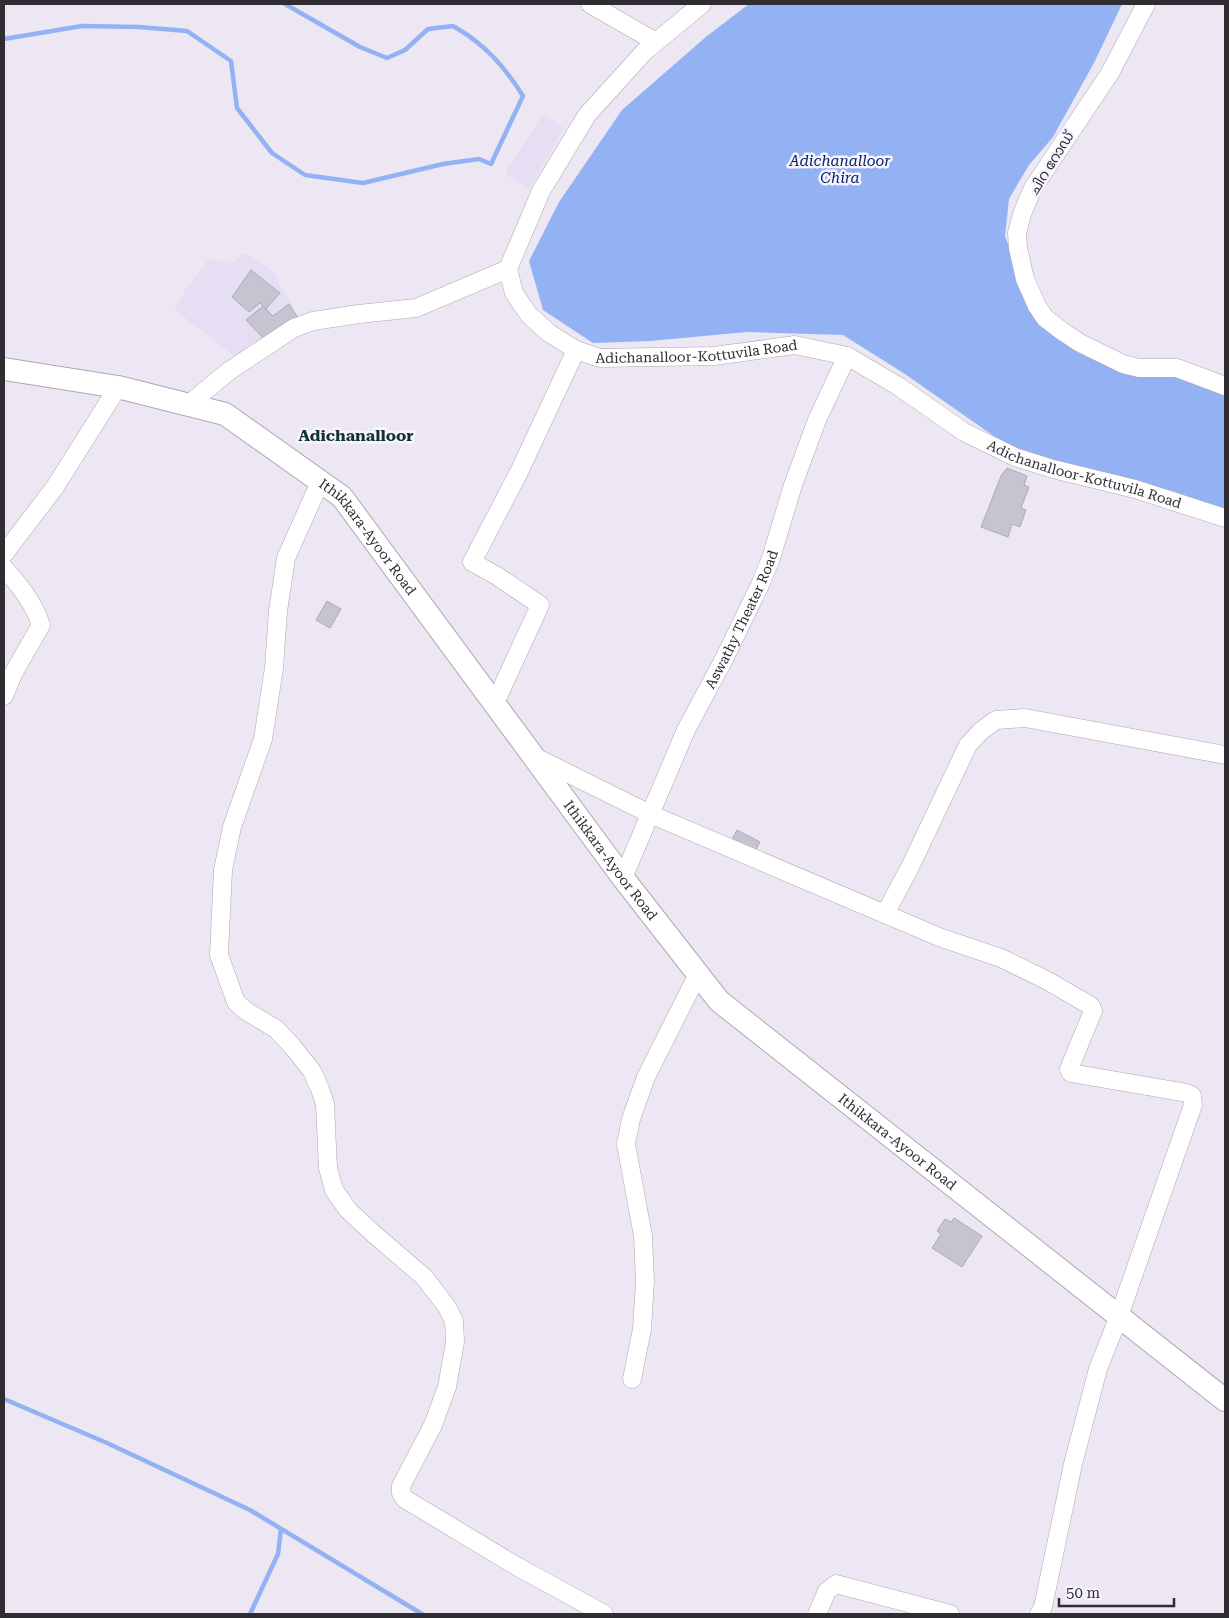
<svg xmlns="http://www.w3.org/2000/svg" width="1229" height="1618" viewBox="0 0 1229 1618" font-family="'Roboto Serif','Noto Sans Malayalam',serif">
	<rect width="100%" height="100%" fill="#ece7f3"/>
	<path fill="#e6def2" d="M543 114 564 128 529 189 505 174Z
		M245 253 273 272 301 321 236 358 174 309 186 289 201 270 209 258 230 264Z"/>
	<path fill="#93b2f3" d="M749 4H1122L1095 61 1053 137 1029 165 1009 199 1005 236 1027 296 1053 333 1186 377 1225 395V510L1173 491 1076 467 1008 446 905 374 843 335 747 332 650 341 593 343 543 310 529 261 559 202 622 110 707 36Z"/>
	<g fill="none" stroke-linecap="round" stroke-linejoin="round">
		<path stroke="#93b2f3" stroke-width="4.5" d="M4 39 82 26 139 27 187 31 231 61 237 108 272 153 305 175 363 183 443 164 479 159 491 164 523 96C504 66 485 44 453 26L428 29 405 50 387 58 360 47 285 4
			M4 1399 107 1443 250 1510 422 1614
			M250 1614 278 1554 281 1529"/>
	</g>
	<path fill="#c5c5d2" stroke="#aaabb7" d="M251 270 280 293 266 309 260 303 249 312 232 297Z
		M289 304 298 318 265 340 246 320 263 306 273 316Z
		M1007 468 1027 476 1024 485 1029 487 1021 508 1026 510 1020 527 1012 524 1008 537 981 527 1001 476Z
		M327 601 341 609 330 628 316 620Z
		M737 830 760 842 753 855 730 843Z
		M954 1218 982 1236 962 1267 932 1248 941 1234 937 1231 945 1219 951 1222Z"/>
	<g fill="none" stroke-linecap="round" stroke-linejoin="round">
		<g stroke="#ada8b4" stroke-width="19">
			<g id="minor">
				<path d="M590 4 656 42"/>
				<path id="s1" d="M702 4 645 51 587 115 541 191 508 269 514 293 529 315 549 333 576 350 600 358 714 356 795 345 847 356 898 386 964 432 1015 457 1053 469 1135 489 1225 518"/>
				<path d="M1146 4 1110 73 1033 188 1022 214 1017 233 1018 248 1025 279 1037 306 1045 318 1062 331 1080 343 1123 364 1139 368H1177L1225 386"/>
				<path d="M189 404 229 371 294 328 313 321 359 314 416 308 508 269"/>
				<path d="M320 482 286 558 278 611 274 668 263 739 232 827 223 870 219 955 236 1002 246 1011 276 1029 292 1046 312 1071 320 1089 325 1104 328 1168 334 1190 348 1210 375 1235 424 1277 447 1307 454 1321 455 1342 447 1387 433 1425 401 1486V1493L405 1499 518 1567 604 1614"/>
				<path d="M4 554 55 487 118 387"/>
				<path d="M4 568C19 585 34 603 41 625L14 672 4 696"/>
				<path d="M495 703 540 605 497 576 472 562 519 472 576 350"/>
				<path d="M533 756 650 814 939 937 1001 958 1048 981 1091 1006 1093 1011 1069 1069 1071 1073 1187 1093 1192 1096 1193 1105 1119 1316 1098 1369 1073 1464 1043 1607 1039 1614"/>
				<path id="s2" d="M623 878 686 730 724 659 760 585 771 558 793 485 817 420 847 356"/>
				<path d="M885 914 910 867 968 745 981 731 996 720 1025 718 1225 755"/>
				<path d="M632 1379 642 1329 645 1281 643 1236 626 1144 631 1119 646 1077 698 974"/>
				<path d="M817 1614 827 1591 836 1584 950 1614"/>
			</g>
		</g>
		<g stroke="#ada8b4" stroke-width="24">
			<g id="major">
				<path id="s3" d="M4 369 118 387 225 414 342 497 623 878 719 1001 1225 1400"/>
			</g>
		</g>
		<use href="#minor" stroke="#fff" stroke-width="18"/>
		<use href="#major" stroke="#fff" stroke-width="22"/>
	</g>
	<g text-anchor="middle" stroke-width="5" stroke-linejoin="round" paint-order="stroke">
		<g font-size="14" fill="#2f2d32" stroke="#f8f5ff">
			<text transform="translate(1051 163) rotate(-58)" y="5">ചിറ റോഡ്</text>
			<text dy="5" stroke="none"><textPath href="#s1" startOffset="566">Adichanalloor-Kottuvila Road</textPath></text>
			<text dy="5" stroke="none"><textPath href="#s1" startOffset="986">Adichanalloor-Kottuvila Road</textPath></text>
			<text dy="5" stroke="none"><textPath href="#s3" startOffset="416">Ithikkara-Ayoor Road</textPath></text>
			<text dy="5" stroke="none"><textPath href="#s2" startOffset="285">Aswathy Theater Road</textPath></text>
			<text dy="5" stroke="none"><textPath href="#s3" startOffset="821">Ithikkara-Ayoor Road</textPath></text>
			<text dy="5" stroke="none"><textPath href="#s3" startOffset="1226">Ithikkara-Ayoor Road</textPath></text>
		</g>
		<g font-size="15" font-style="italic" fill="#08226a" stroke="#f8f5ff">
			<text x="840" y="166">Adichanalloor<tspan x="840" dy="17">Chira</tspan></text>
		</g>
		<g font-size="16" font-weight="bold" fill="#103337" stroke="#f8f5ff">
			<text x="356" y="441">Adichanalloor</text>
		</g>
	</g>
	<rect width="1229" height="1618" fill="none" stroke="#2f2d32" stroke-width="10"/>
	<path d="M1059 1598v8h115v-8" fill="none" stroke="#2f2d32" stroke-width="2.5"/>
	<text x="1066" y="1598" font-size="15" fill="#2f2d32" stroke="#f8f5ff" stroke-width="4" paint-order="stroke">50 m</text>
</svg>
